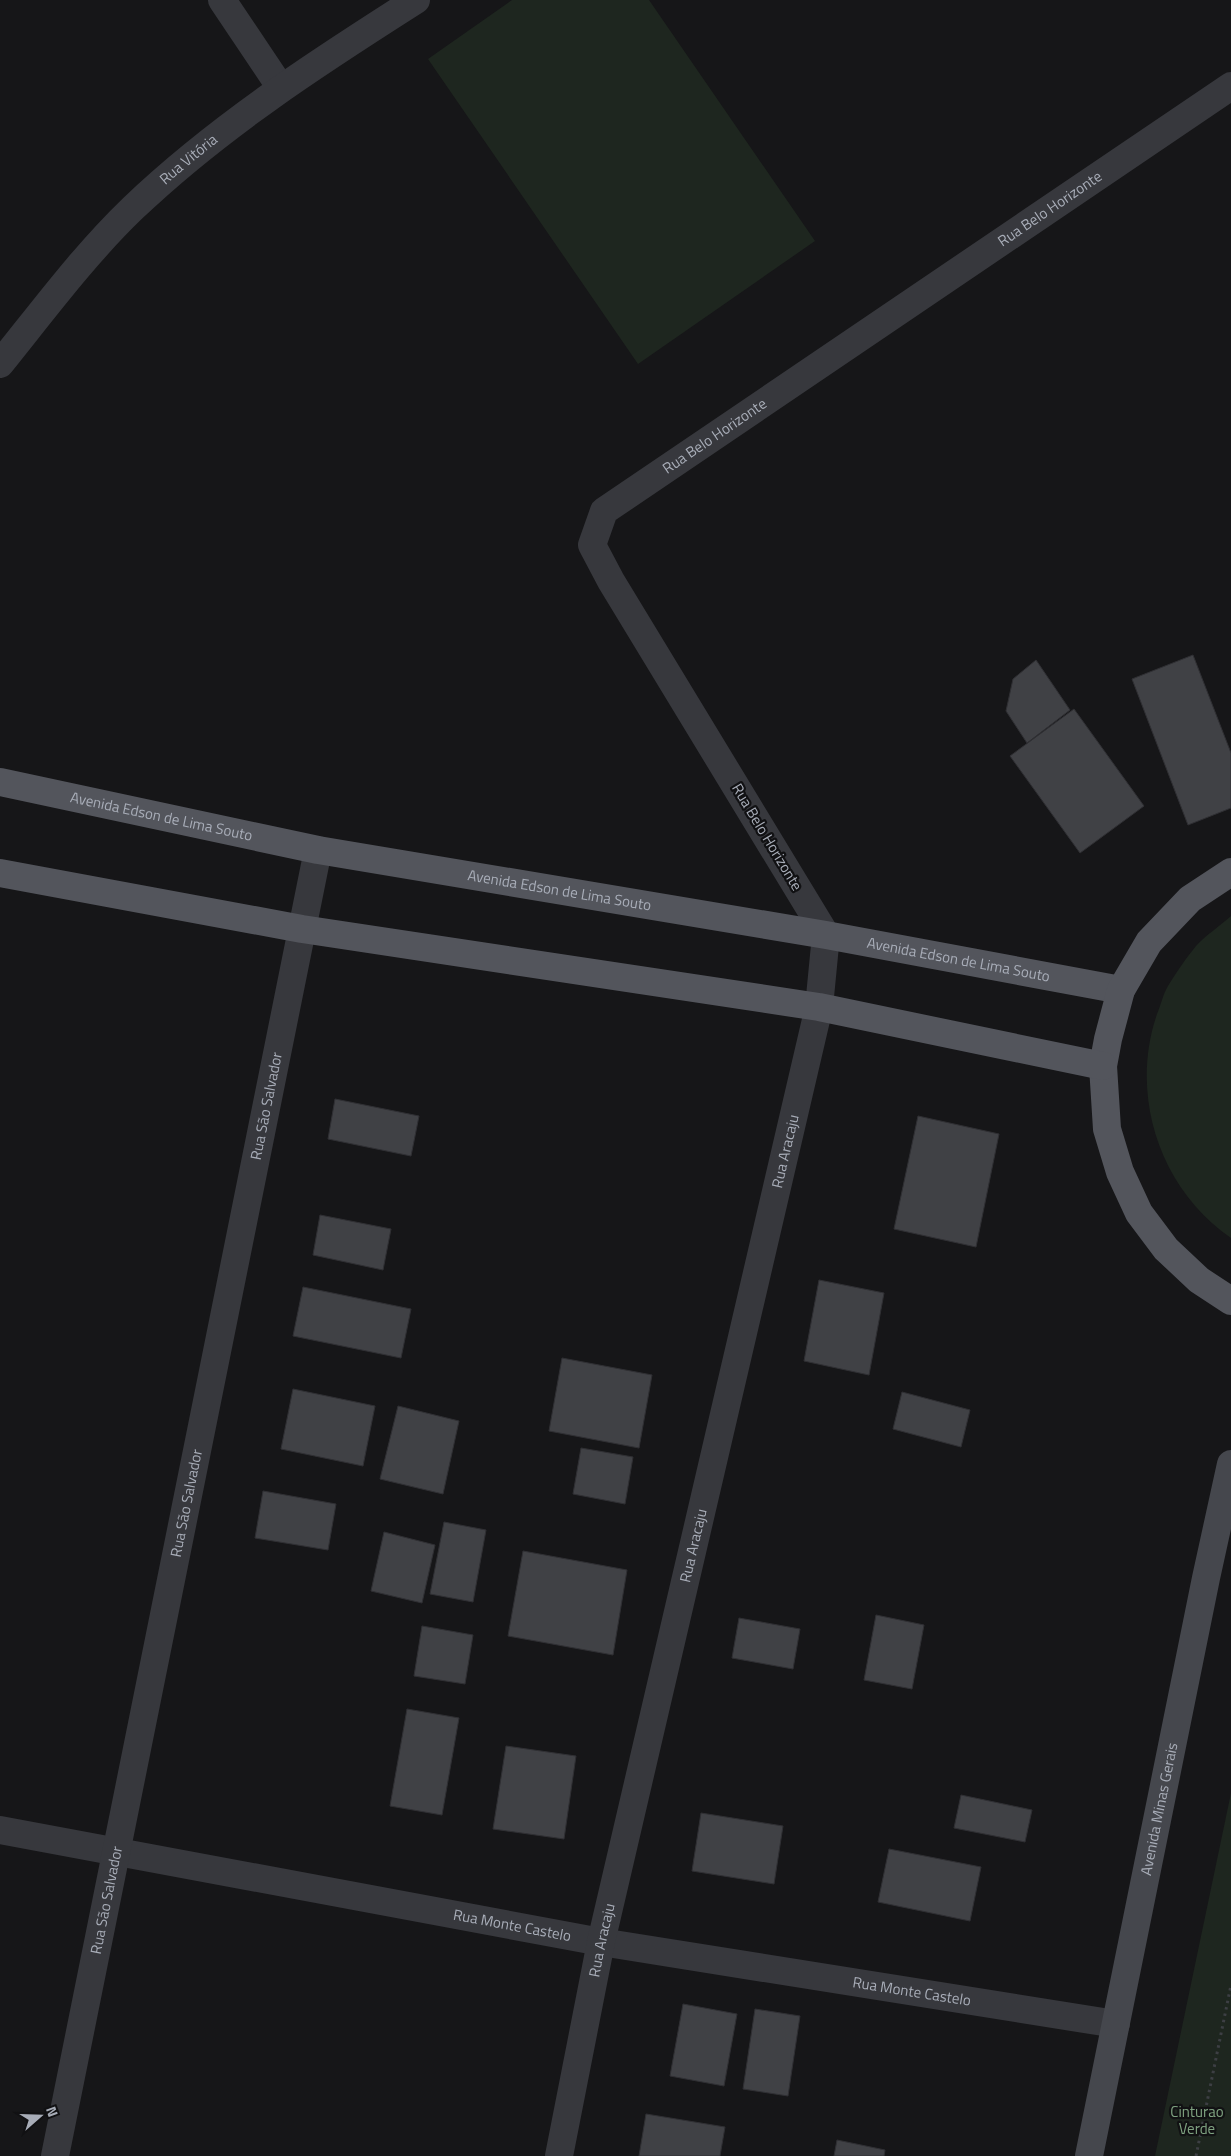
<svg xmlns="http://www.w3.org/2000/svg" width="1231" height="2156" viewBox="0 0 1231 2156" font-family="'Titillium Web',sans-serif">
	<rect width="100%" height="100%" fill="#161618"/>
	<path fill="#1e261f" d="M512 0H649L815 241 638 364 428 59Z
		M1231 916V1238C1160 1189 1129 1096 1157 1014 1161 1005 1163 994 1168 986 1176 973 1186 958 1196 946 1206 935 1220 926 1231 916Z
		M1231 1793V2156H1155Z"/>
	<path fill="#404145" stroke="#303034" d="M1193 655 1231 753V808L1188 825 1132 679Z
		M1036 660 1070 710 1027 743 1006 711 1013 679Z
		M1074 709 1144 806 1080 853 1010 756Z
		M335 1099 419 1116 411 1156 328 1139Z
		M918 1116 999 1134 976 1247 894 1229Z
		M320 1215 391 1229 383 1270 313 1255Z
		M819 1280 884 1293 869 1375 804 1361Z
		M303 1287 411 1309 401 1358 293 1336Z
		M562 1358 652 1375 639 1448 549 1431Z
		M293 1389 375 1406 363 1466 281 1449Z
		M902 1392 970 1410 961 1447 893 1429Z
		M398 1406 459 1421 443 1494 380 1479Z
		M581 1448 633 1457 625 1504 573 1494Z
		M263 1491 336 1504 328 1550 255 1538Z
		M444 1522 486 1530 473 1602 430 1594Z
		M384 1532 435 1545 422 1603 371 1591Z
		M523 1551 627 1570 613 1655 508 1636Z
		M876 1615 924 1625 912 1689 864 1680Z
		M739 1618 800 1629 793 1669 732 1658Z
		M422 1626 473 1635 465 1684 414 1676Z
		M407 1709 459 1718 442 1815 390 1806Z
		M506 1746 576 1756 564 1839 493 1829Z
		M961 1795 1032 1810 1025 1842 954 1828Z
		M701 1813 783 1826 774 1884 692 1871Z
		M889 1849 981 1867 970 1921 878 1902Z
		M683 2004 737 2014 724 2086 670 2076Z
		M755 2009 800 2016 788 2096 743 2089Z
		M646 2114 725 2127 720 2156H639Z
		M837 2140 885 2150 884 2156H834Z"/>
	<g fill="none" stroke-linecap="round" stroke-linejoin="round">
		<path stroke="#3d3f44" stroke-width="3" stroke-dasharray="2.5 4" stroke-linecap="butt" d="M1196 2156 1231 1985"/>
		<g stroke="#37383d" stroke-width="28">
			<path d="M222 0 281 88"/>
			<path id="s1" d="M0 364C42 312 84 255 133 208 218 127 317 63 416 0"/>
			<path id="s2" d="M0 1830 601 1942 1116 2024"/>
			<path id="s3" d="M55 2156 318 850"/>
			<path id="s4" d="M559 2156 601 1942 819 1007 826 935 611 581 592 545 604 511 1231 86"/>
		</g>
		<path stroke="#45474d" stroke-width="28" id="s5" d="M1089 2156 1206 1578 1231 1464"/>
		<g stroke="#53555c" stroke-width="28">
			<path id="s6" d="M0 782 318 850 826 935 1121 990"/>
			<path d="M1231 872 1190 899 1149 942 1121 990 1108 1039 1103 1066 1107 1129 1120 1172 1139 1213 1166 1249 1199 1280 1231 1301"/>
			<path d="M0 873 302 929 819 1007 1103 1066"/>
		</g>
	</g>
	<g text-anchor="middle" stroke-width="4.5" stroke-linejoin="round" paint-order="stroke">
		<g font-size="15" fill="#a8adb8" stroke="#111113">
			<text dy="5" stroke="none"><textPath href="#s1" startOffset="279">Rua Vitória</textPath></text>
			<text dy="5" stroke="none"><textPath href="#s4" startOffset="2280">Rua Belo Horizonte</textPath></text>
			<text dy="5" stroke="none"><textPath href="#s4" startOffset="1875">Rua Belo Horizonte</textPath></text>
			<text dy="5" stroke="none"><textPath href="#s6" startOffset="165">Avenida Edson de Lima Souto</textPath></text>
			<text transform="translate(767 837) rotate(59)" y="5">Rua Belo Horizonte</text>
			<text dy="5" stroke="none"><textPath href="#s6" startOffset="570">Avenida Edson de Lima Souto</textPath></text>
			<text dy="5" stroke="none"><textPath href="#s6" startOffset="975">Avenida Edson de Lima Souto</textPath></text>
			<text dy="5" stroke="none"><textPath href="#s3" startOffset="1071">Rua São Salvador</textPath></text>
			<text dy="5" stroke="none"><textPath href="#s4" startOffset="1030">Rua Aracaju</textPath></text>
			<text dy="5" stroke="none"><textPath href="#s3" startOffset="666">Rua São Salvador</textPath></text>
			<text dy="5" stroke="none"><textPath href="#s4" startOffset="625">Rua Aracaju</textPath></text>
			<text dy="5" stroke="none"><textPath href="#s5" startOffset="354">Avenida Minas Gerais</textPath></text>
			<text dy="5" stroke="none"><textPath href="#s3" startOffset="261">Rua São Salvador</textPath></text>
			<text dy="5" stroke="none"><textPath href="#s2" startOffset="521">Rua Monte Castelo</textPath></text>
			<text dy="5" stroke="none"><textPath href="#s4" startOffset="220">Rua Aracaju</textPath></text>
			<text dy="5" stroke="none"><textPath href="#s2" startOffset="926">Rua Monte Castelo</textPath></text>
		</g>
		<g font-size="15" fill="#7fa381" stroke="#111113">
			<text x="1197" y="2117">Cinturao<tspan x="1197" dy="17">Verde</tspan></text>
		</g>
	</g>
	<g transform="translate(40 2116) rotate(70)" stroke="#111113" stroke-width="4" paint-order="stroke">
	<path d="M0-4L9 19L0 12L-9 19Z" fill="#a8adb8"/>
	<text y="-8" font-size="14" font-weight="bold" text-anchor="middle" fill="#a8adb8">N</text>
	</g>
</svg>
